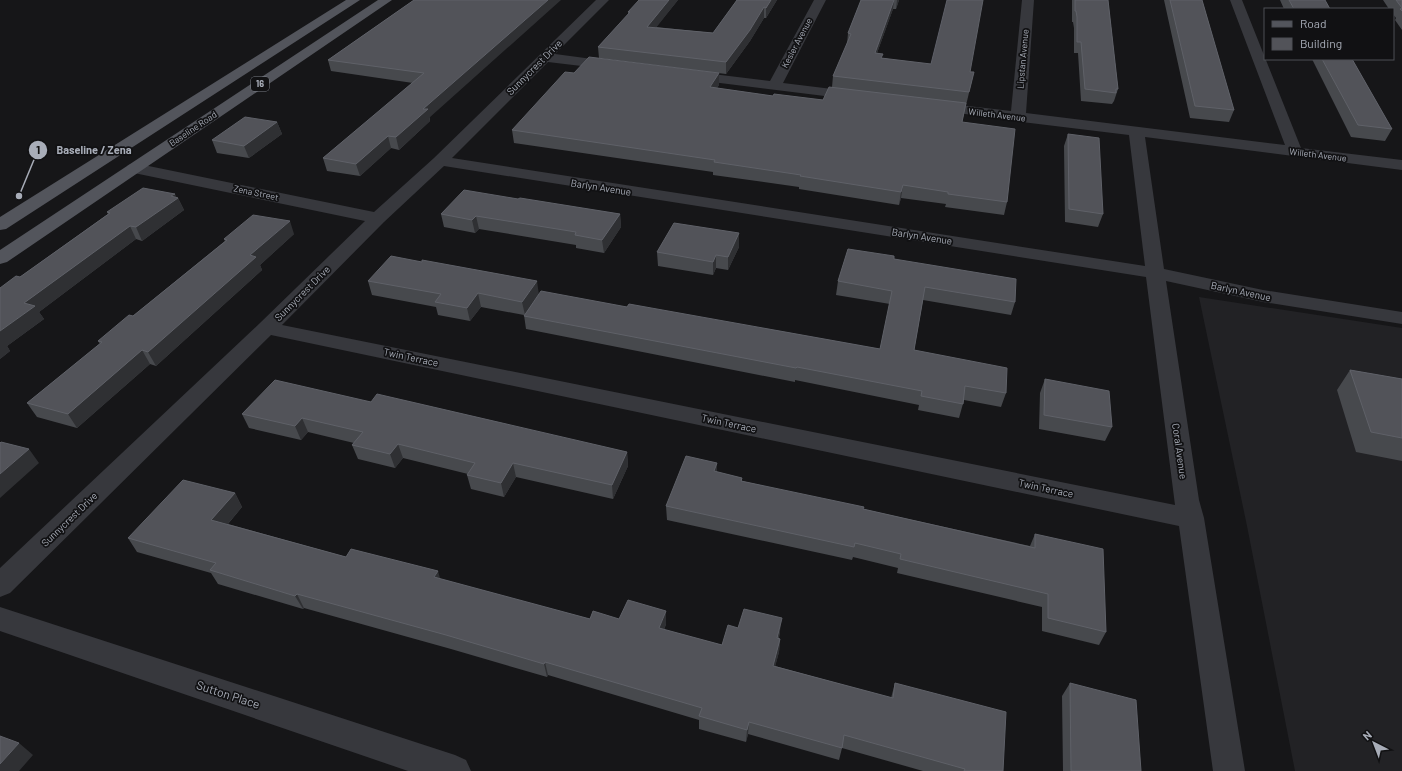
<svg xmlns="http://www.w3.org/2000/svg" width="1402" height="771" viewBox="0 0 1402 771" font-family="Barlow,sans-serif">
	<rect width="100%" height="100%" fill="#161618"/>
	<path fill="#222225" d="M1199 297 1402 328V771H1295L1247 526Z"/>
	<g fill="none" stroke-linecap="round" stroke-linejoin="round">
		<path fill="#37383d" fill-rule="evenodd" d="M596 0H609L555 54 615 62 620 63 622 66 620 69 615 70 548 62 452 158 1145 266 1129 135 1022 122H1018L1012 120 934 110 929 109 927 106 929 103 934 102 1011 111 1022 0H1034L1026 113 1285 145 1230 0H1242L1301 148 1402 160V170L1145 137 1164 269 1263 290 1402 312V324L1263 302 1166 281 1199 500 1204 518 1245 771H1213L1179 526 271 335 10 593 0 597V568L260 323 365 221 134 173 128 171 126 168 128 165 134 163 374 212 434 158ZM444 166 1146 277 1175 505 282 325 384 222Z
			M814 0H826L783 83 857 92 862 93 864 96 862 99 857 100 688 79 683 78 681 75 683 72 688 71 770 81Z
			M0 607 455 755 466 760 471 771H408L0 631Z"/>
		<path fill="#53555c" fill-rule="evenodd" d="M346 0H360L6 229 0 230V217Z
			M378 0H392L7 262 0 264V250Z"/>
	</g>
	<path fill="#47494d" d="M414 0 430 121 399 150 391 148 360 176 327 171 323 158 413 83 331 71 328 60Z
		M678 0 656 27 713 33 737 0H777L766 18H764L750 41 726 74 599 58 598 47 628 15V12Z
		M861 0H899L896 9H893L877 53 882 58 974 72 962 122 1007 202 1004 215 945 207 946 204 901 198 899 205 799 189V187L713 175V172L514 143 512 130 719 85 717 88 773 96 823 100 832 87 833 76 847 44 848 33Z
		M1072 0H1108L1118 89 1114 101 1112 104 1081 101 1078 53H1074V28L1073 22H1072Z
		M1164 0H1202L1234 110 1229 122 1190 118Z
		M1280 0H1325L1330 9H1284Z
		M1383 0H1402V30L1395 20 1396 18 1393 14V9H1389Z
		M1312 59H1352L1392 129 1385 141 1351 137Z
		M277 122 282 134 249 158 217 153 212 140Z
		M1068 134 1103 214 1098 227 1065 222 1064 146Z
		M177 197 178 198 184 210 142 241 136 239 39 312 44 319 7 346 10 351 0 359 20 277 108 214 107 212Z
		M518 199 620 214 621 227 604 253 576 248V245L479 229 475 233 444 227 441 214Z
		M739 233V247L728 270 716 268 713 275 658 266 657 252Z
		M294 234 260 265 262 270 156 366 150 364 77 428 37 417 27 403 100 344 98 341 133 316 225 241 224 239Z
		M894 259 1015 302 1011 315 923 300 914 350 1006 393 1001 407 964 400 959 418 918 410 919 405 795 380V382L526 329 524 315 481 307 470 321 438 315 436 307 372 295 368 281 539 294 627 307 880 349 890 304 836 295 838 281Z
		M1350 370 1402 379V461L1356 452 1337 390Z
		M1045 379 1112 427 1105 441 1039 429 1040 393Z
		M371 402 627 452 628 466 613 499 516 477 504 497 471 489 467 475 468 474 403 458 395 468 358 459 352 445 354 443 308 432 301 440 249 428 242 414Z
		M717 463V472L742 478V481L863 509 1030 546 1035 534 1106 632 1099 645 1042 631V607L897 573 898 568 853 557 852 560 667 520 666 506Z
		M235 493 242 507 228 524 346 557 440 579 590 619H619L666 624 664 630 722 645 738 628 780 631 779 638 780 639 779 652 775 666 891 698 895 683 1003 771H923L842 748 839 760 748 734 746 742 699 729V720L548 675 547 677 451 649 304 608 303 609 218 584 211 573 137 552 128 538Z
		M1070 683 1141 771H1063L1062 696Z"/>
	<path fill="#2f3033" d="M548 0H561L429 118 430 121 399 150 396 137 423 109Z
		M669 0H678L648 38 647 27Z
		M771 0H777L766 18V8Z
		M894 0 893 9 873 64 875 53Z
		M897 0H899L896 9Z
		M764 7V18L750 41 726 74V62Z
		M719 73V85L710 99V87Z
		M277 122 282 134 249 158 244 146Z
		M388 136 391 148 360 176 356 164Z
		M903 185 901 198 899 205 901 192Z
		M175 194 177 198H178L184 210 142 241 136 227Z
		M620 214 621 227 604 253 602 240Z
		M476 216 479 229 475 233 472 220Z
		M290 221 294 234 260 265 262 270 156 366 148 352 250 255Z
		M130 226 136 239 39 312 44 319 7 346 10 351 0 359V331L24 303Z
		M739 233V247L728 270V257Z
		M716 255V268L713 275V262Z
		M537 281 539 295 525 315 522 302Z
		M478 293 481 307 470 321 467 308Z
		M142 350 150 364 77 428 68 414Z
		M302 418 308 432 301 440 295 426Z
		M398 444 403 458 395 468 390 454Z
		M29 449 39 463 0 498V474Z
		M627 452 628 466 613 499 612 485Z
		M513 463 516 477 504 497 501 483Z
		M717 463V477L714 471Z
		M235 493 242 507 220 533 211 520Z
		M438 571 442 585 434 577Z
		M297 594 304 608 303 609 295 596Z
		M666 611V624L660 642 659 628Z
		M782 618 780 631 775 651 777 638Z
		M780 639 779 652 772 679 773 666Z
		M545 662 548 675 547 677 544 664Z
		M749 722 748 734 746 742 747 730Z
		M19 743 33 755 19 771H0V764Z"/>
	<path fill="#525359" stroke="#5f6168" d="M414 0H548L423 109H428L396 137 388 136 356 164 323 158 424 73 328 60Z
		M639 0H669L647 27 713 33 737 0H771L766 8 764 7 750 30 726 62 598 47 630 12H628Z
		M861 0H894L875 53 883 54 881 58 931 64 947 0H983L970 72H974L969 92 833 76 851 34 848 33Z
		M1075 0H1108L1118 89H1116V93L1085 89 1081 42H1077V17L1076 11H1075Z
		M1170 0H1202L1234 110 1195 106Z
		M1289 0H1325L1330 9H1294Z
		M1396 0H1402V11L1400 9 1402 8Z
		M589 57 719 73 710 87 773 96 774 94 823 100 829 87 966 103 962 122 1015 129 1007 202 948 194V192L903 185 901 192 800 176 801 175 714 162 715 160 512 130 565 72 574 73Z
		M1322 59H1352L1392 129 1358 125Z
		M245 117 277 122 244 146 212 140Z
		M1068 134 1099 138 1103 214 1069 209Z
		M143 188 175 194 171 196 178 198 136 227 130 226 24 303 35 306 0 331V288L16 276 20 277 110 213 107 212Z
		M464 190 518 199 520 198 620 214 602 240 575 235 576 232 476 216 472 220 441 214Z
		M253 215 290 221 250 255 256 257 148 352 142 350 68 414 27 403 102 342 98 341 129 315 133 316 227 240 224 239Z
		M674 223 739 233 728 257 716 255 713 262 657 252Z
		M848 249 894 256V259L1016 279 1015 302 925 287 914 350 1007 368 1006 393 965 386 963 404 921 396 922 391 797 367 796 368 524 316 541 291 627 307 629 304 880 349 892 291 838 281Z
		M391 256 422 262V260L537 281 522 302 478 293 467 308 435 302 441 294 368 281Z
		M1350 370 1402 379V438L1371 432Z
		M1045 379 1109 391 1112 427 1044 415Z
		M275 380 371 402 377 394 627 452 612 485 513 463 501 483 467 475 475 463 398 444 390 454 352 445 363 432 302 418 295 426 242 414Z
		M1 442 29 449 0 474V443Z
		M686 456 717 463 714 471 742 478 741 481 864 507 863 509 1035 548V534L1103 549 1106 632 1048 618V594L900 559 901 554 855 543 854 547 666 506Z
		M183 480 235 493 211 520 346 557 351 549 438 571 434 577 590 619 593 611 619 619 628 600 666 611 659 628 722 645 728 625 738 628 744 609 782 618 777 638 780 639 773 666 893 698 895 683 1006 712 1003 771H964L965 769 844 735 842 748 749 722 747 730 699 716 702 708 545 662 544 664 446 635 297 594 295 596 210 570 216 563 128 538Z
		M1070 683 1136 700 1141 771H1071Z
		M0 736 19 743 0 764Z"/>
	<g text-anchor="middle" stroke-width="3.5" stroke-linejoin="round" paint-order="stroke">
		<g font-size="9" fill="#a8adb8" stroke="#111113">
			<text transform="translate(797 43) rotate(-62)" y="3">Kesler Avenue</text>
			<text transform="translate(1023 59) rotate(-85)" y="3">Lipstan Avenue</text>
			<text transform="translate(997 115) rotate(7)" y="3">Willeth Avenue</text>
			<text transform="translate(193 129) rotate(-34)" y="3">Baseline Road</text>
			<text transform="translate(1318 155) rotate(7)" y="3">Willeth Avenue</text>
			<text transform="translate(256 193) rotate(12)" y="3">Zena Street</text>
		</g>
		<rect fill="#111113" stroke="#7b7e86" stroke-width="1" x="251" y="77" width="18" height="14" rx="3"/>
		<g font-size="9" font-weight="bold" fill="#a8adb8">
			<text x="260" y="87">16</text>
		</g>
		<g font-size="10" fill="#a8adb8" stroke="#111113">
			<text transform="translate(534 67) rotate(-45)" y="4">Sunnycrest Drive</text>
			<text transform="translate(601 187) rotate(9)" y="4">Barlyn Avenue</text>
			<text transform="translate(922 236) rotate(9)" y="4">Barlyn Avenue</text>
			<text transform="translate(1241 291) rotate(12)" y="4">Barlyn Avenue</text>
			<text transform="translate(302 293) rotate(-45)" y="4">Sunnycrest Drive</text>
			<text transform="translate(411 357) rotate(12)" y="4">Twin Terrace</text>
			<text transform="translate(729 423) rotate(12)" y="4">Twin Terrace</text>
			<text transform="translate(1180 451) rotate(82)" y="4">Coral Avenue</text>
			<text transform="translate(1046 488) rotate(12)" y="4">Twin Terrace</text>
			<text transform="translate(69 519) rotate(-44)" y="4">Sunnycrest Drive</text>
		</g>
		<g font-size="12" fill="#a8adb8" stroke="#111113">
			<text transform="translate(228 695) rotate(18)" y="4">Sutton Place</text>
		</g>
	</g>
	<path fill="none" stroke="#a8adb8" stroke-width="1.5" d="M19 196L38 150"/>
	<g fill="#a8adb8" stroke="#111113" stroke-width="1.5">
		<circle cx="19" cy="196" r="4"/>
		<circle cx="38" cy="150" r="10"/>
	</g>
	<g font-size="12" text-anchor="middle" font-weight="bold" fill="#111">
		<text x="38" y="154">1</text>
	</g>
	<g font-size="11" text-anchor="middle" font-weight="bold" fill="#a8adb8" stroke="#111113" stroke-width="3.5" stroke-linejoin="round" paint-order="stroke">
		<text x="94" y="154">Baseline / Zena</text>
	</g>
	<rect x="1264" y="8" width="130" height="52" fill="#111113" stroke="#4d4f55"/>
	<rect x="1272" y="21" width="20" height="6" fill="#53555c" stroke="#4d4f55"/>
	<text x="1300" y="28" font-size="12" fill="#a8adb8">Road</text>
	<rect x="1272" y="38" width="20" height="12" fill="#525359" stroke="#4d4f55"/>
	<text x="1300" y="48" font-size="12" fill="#a8adb8">Building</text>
	<g transform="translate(1374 743) rotate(318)" stroke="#111113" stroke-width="3" paint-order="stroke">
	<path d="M0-3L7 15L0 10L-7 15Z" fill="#a8adb8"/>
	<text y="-6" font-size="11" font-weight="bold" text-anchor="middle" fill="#a8adb8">N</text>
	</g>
</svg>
